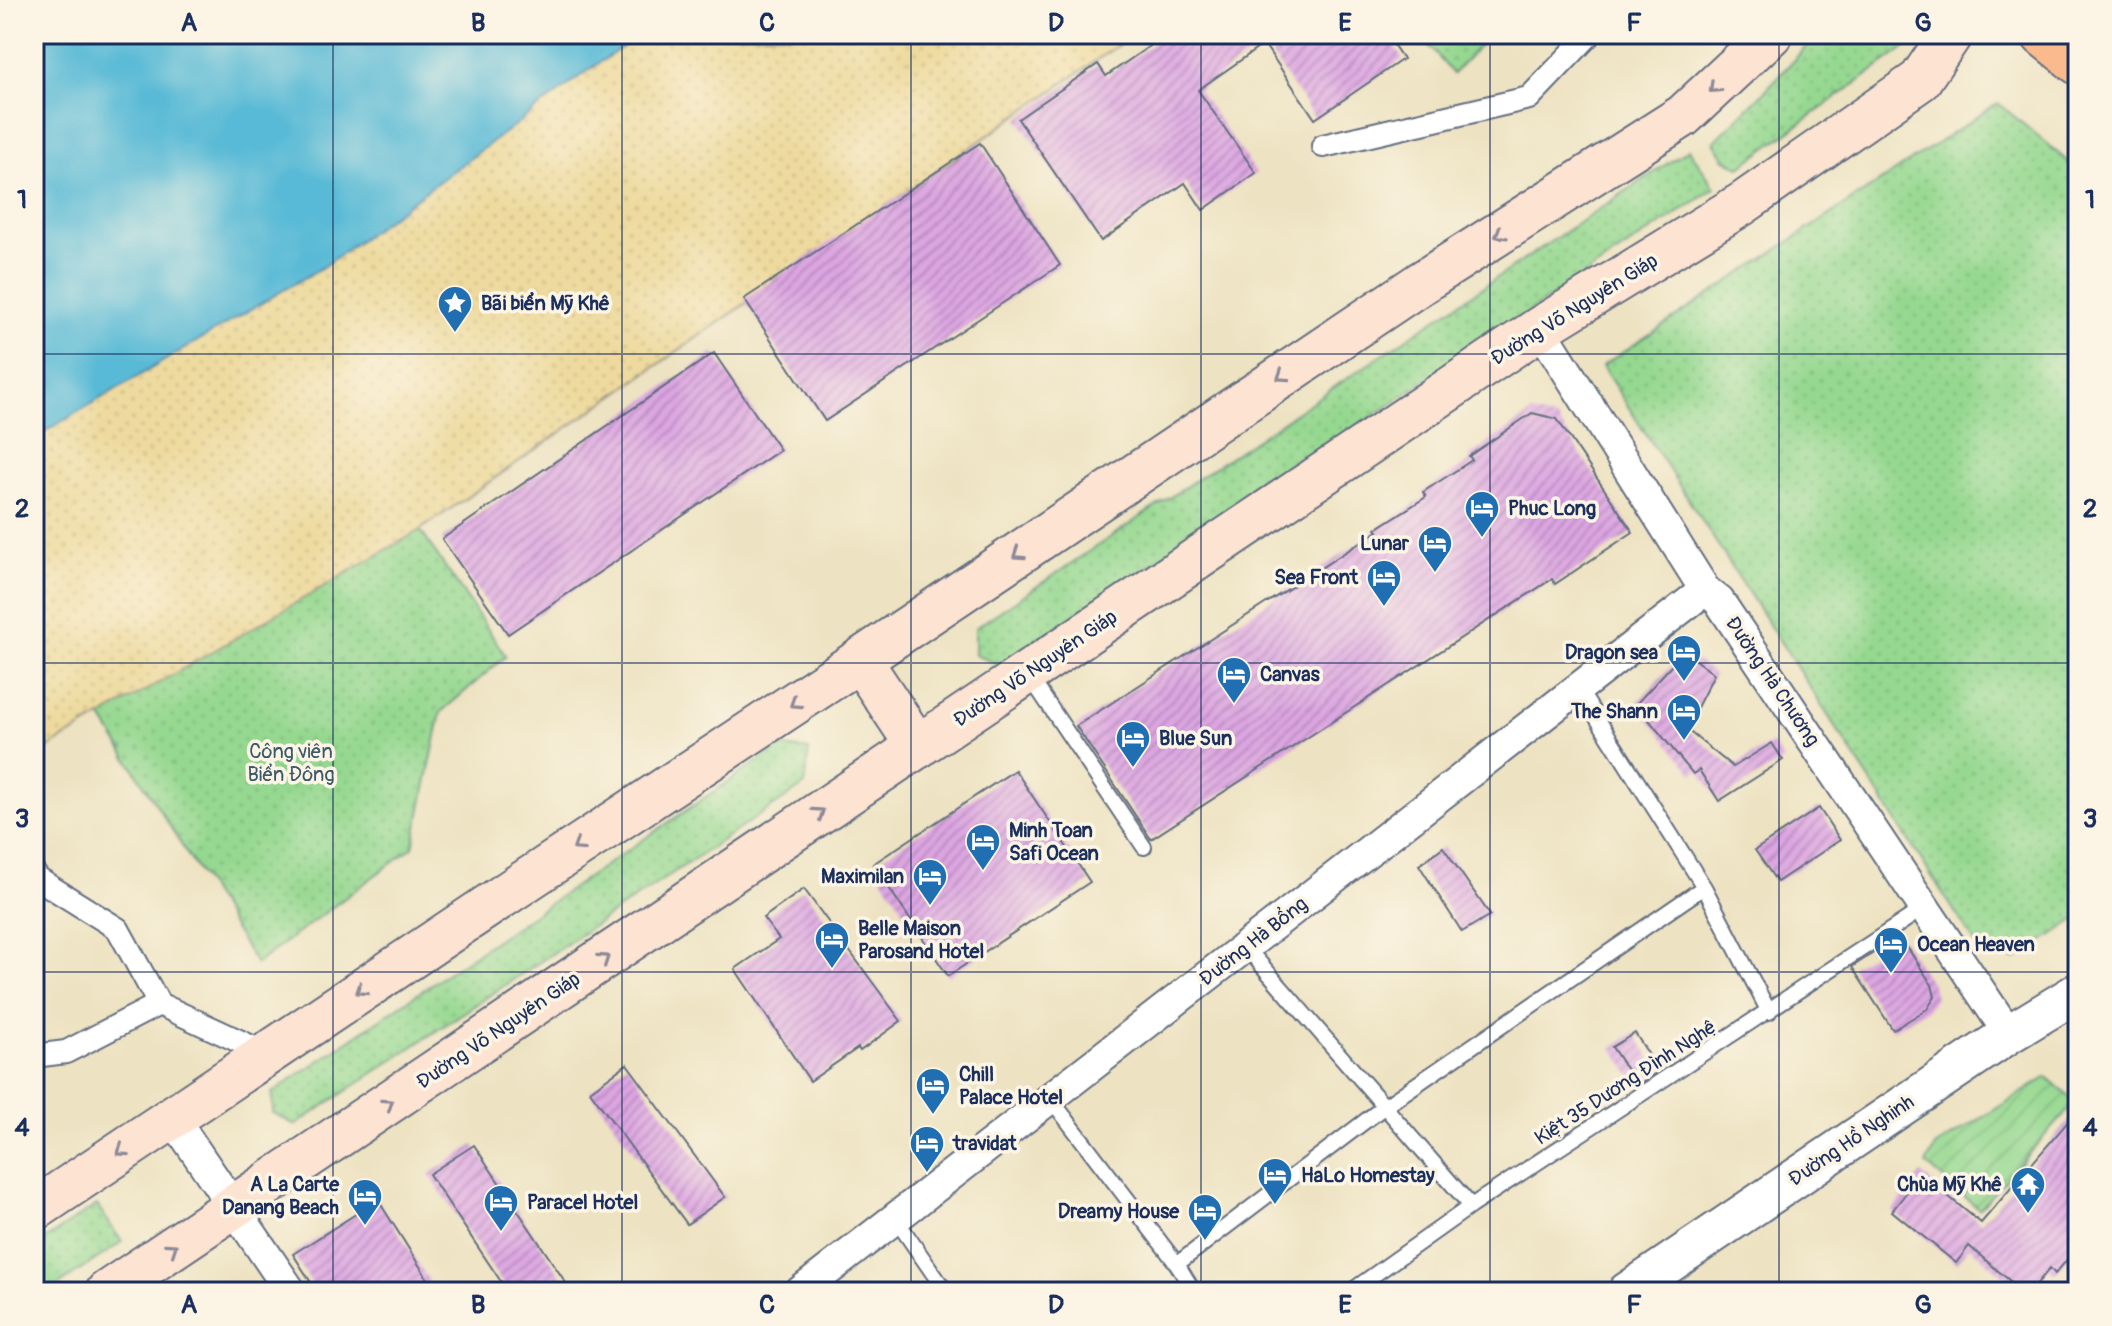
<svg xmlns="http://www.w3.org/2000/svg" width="2112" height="1326" viewBox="0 0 2112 1326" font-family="Pangolin,sans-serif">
	<defs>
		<pattern id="grass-dots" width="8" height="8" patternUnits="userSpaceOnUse" patternTransform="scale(2)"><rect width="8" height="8" fill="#95d890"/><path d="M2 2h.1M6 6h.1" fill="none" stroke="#80ba7f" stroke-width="1.8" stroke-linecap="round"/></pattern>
		<pattern id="sand-dots" width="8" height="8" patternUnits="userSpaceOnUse" patternTransform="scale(2)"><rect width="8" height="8" fill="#eeda9e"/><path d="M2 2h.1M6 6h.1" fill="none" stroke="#ccbb8a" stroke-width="1.8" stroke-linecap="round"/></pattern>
		<pattern id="garden-furrows" width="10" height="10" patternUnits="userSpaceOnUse" patternTransform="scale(2)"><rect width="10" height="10" fill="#95d890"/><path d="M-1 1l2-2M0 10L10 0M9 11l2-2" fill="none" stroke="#80ba7f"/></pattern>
		<pattern id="building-hatch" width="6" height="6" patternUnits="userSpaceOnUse" patternTransform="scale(2)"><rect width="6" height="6" fill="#dda6e2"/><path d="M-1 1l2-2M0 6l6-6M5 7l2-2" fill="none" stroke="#b288ba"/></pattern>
	</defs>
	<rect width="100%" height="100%" fill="#fcf5e5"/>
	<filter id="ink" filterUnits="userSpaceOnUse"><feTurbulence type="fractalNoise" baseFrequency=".0125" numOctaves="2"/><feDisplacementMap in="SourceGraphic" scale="16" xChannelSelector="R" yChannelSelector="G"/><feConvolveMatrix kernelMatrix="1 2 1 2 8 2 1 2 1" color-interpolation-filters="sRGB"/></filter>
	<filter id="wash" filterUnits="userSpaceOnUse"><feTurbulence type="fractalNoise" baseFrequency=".006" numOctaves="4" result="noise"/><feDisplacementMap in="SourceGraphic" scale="32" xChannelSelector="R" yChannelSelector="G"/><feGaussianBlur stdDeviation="1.8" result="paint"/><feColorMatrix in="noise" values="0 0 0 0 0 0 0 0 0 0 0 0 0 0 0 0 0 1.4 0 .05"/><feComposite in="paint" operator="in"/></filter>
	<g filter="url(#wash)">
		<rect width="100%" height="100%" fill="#ede2c1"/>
		<path fill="url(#grass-dots)" stroke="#588477" stroke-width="2" d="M1419 34H1490L1453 74Z
			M1818 34H1916L1913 42 1740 167 1725 159 1714 142 1764 92Z
			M1998 103 2078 170V918L2015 960 1977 946 1602 366Z
			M1689 149 1715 188 1000 665 975 655V628Z
			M420 530 506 656 441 712 413 847 256 964 101 716Z
			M779 747 809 750 805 785 295 1125 273 1113 272 1093Z
			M97 1205 122 1242 48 1292H34V1247Z"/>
		<path fill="url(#sand-dots)" stroke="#84847e" stroke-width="2" d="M642 34H1134L420 530 34 756V438L91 403Z"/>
		<path fill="url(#garden-furrows)" stroke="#588477" stroke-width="2" d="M2047 1077 2075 1102 1979 1209 1926 1164 1935 1147Z"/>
		<path fill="#58bad6" stroke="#3a749a" stroke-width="2" d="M34 34H642L596 65 326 265 34 438Z"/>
		<g id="blocks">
			<path fill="url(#building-hatch)" d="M1167 34H1386L1403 59 1315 119 1264 44 1198 90 1256 173 1203 210 1185 183 1101 241 1018 119 1098 64 1106 76Z
				M980 143 1060 265 825 421 744 299Z
				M714 353 780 450 508 634 442 539Z
				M1532 413 1557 419 1633 532 1555 584 1552 579 1151 839 1076 726 1378 531 1376 529 1426 497 1423 492 1472 460 1469 456Z
				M1684 652 1714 674 1686 729 1733 767 1772 743 1783 760 1719 801 1699 770 1693 774 1636 704Z
				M1015 770 1090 882 948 976 873 864Z
				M1819 808 1840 840 1777 882 1755 850Z
				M1443 847 1490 915 1462 932 1419 865Z
				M804 889 901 1021 860 1051 858 1048 810 1081 735 969 779 939 763 918Z
				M1895 939 1903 941 1932 985 1935 997 1927 1009 1893 1030 1852 967Z
				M1635 1033 1659 1071 1637 1085 1612 1047Z
				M627 1064 725 1197 687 1224 590 1091Z
				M2078 1110V1247L2055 1274 2050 1268 2030 1292H2023L1969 1246 1956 1263 1892 1211 1921 1174 1981 1223Z
				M474 1145 572 1292H508L429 1174Z
				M378 1200 436 1292H317L293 1254Z"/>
		</g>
	</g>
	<g filter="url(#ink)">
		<use href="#blocks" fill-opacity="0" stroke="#646e81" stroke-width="2"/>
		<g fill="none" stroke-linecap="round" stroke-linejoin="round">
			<g stroke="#646e81" stroke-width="18">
				<path id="service" d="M1028 674 1144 847
					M1578 688 1704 887 1769 1012
					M1245 946 1471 1206
					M1050 1098 1177 1264 1194 1292
					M895 1218 946 1292
					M1177 1264 1385 1106 1704 887
					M1350 1292 1471 1206 1924 908"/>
			</g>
			<g stroke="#646e81" stroke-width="26">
				<path id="pedestrian" d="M1323 146 1529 98 1590 34
					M34 873 38 879 118 929 159 1004 267 1054
					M34 1056 66 1052 159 1004"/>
			</g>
			<g stroke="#646e81" stroke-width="34">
				<path id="minor" d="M1540 328 1705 590 1719 601 2009 1034
					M173 1118 291 1292
					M800 1292 1705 590"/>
			</g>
			<g stroke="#646e81" stroke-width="42">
				<path id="tertiary" d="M1627 1292 2009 1034 2078 992"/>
			</g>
			<g stroke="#646e81" stroke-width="46">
				<path id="secondary" d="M860 660 918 747
					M34 1210 512 890 860 660 1421 283 1683 116 1771 34
					M107 1292 1540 328 1742 204 1920 80 1951 34"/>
			</g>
			<g stroke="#646e81" stroke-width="48">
				<path id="primary" d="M2043 34 2078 62"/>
			</g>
			<use href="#service" stroke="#fff" stroke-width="14"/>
			<use href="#pedestrian" stroke="#fff" stroke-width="22"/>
			<use href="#minor" stroke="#fff" stroke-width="30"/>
			<use href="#tertiary" stroke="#fff" stroke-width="38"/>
			<use href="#secondary" stroke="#fde3d1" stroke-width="42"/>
			<use href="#primary" stroke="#fbba8d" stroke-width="44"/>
		</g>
		<defs><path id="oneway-chevron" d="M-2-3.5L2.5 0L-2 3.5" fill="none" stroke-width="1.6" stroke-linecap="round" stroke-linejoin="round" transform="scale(2)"/></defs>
		<g stroke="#8c8998">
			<use href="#oneway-chevron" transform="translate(1714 88) rotate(137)"/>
			<use href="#oneway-chevron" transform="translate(1500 234) rotate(148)"/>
			<use href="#oneway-chevron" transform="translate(1282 376) rotate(146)"/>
			<use href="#oneway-chevron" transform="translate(1018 554) rotate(146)"/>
			<use href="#oneway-chevron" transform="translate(795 703) rotate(147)"/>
			<use href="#oneway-chevron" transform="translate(819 813) rotate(-34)"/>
			<use href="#oneway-chevron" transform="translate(578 846) rotate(147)"/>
			<use href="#oneway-chevron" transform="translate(604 959) rotate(-34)"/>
			<use href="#oneway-chevron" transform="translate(361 990) rotate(146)"/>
			<use href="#oneway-chevron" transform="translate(388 1104) rotate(-34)"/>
			<use href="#oneway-chevron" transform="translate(122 1151) rotate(146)"/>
			<use href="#oneway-chevron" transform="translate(172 1248) rotate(-34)"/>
		</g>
	</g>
	<path fill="none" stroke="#1b2f5e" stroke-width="2" stroke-opacity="0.55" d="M333 34V1292M622 34V1292M911 34V1292M1201 34V1292M1490 34V1292M1779 34V1292M34 354H2078M34 663H2078M34 972H2078"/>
	<defs>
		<g id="sight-pin" transform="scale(1.8)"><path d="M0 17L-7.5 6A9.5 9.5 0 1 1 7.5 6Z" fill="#1f6fb2" stroke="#fcf5e5"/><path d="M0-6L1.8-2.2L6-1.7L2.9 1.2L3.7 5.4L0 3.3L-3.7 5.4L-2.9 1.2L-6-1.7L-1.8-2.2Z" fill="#fff"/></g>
		<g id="hotel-pin" transform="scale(1.8)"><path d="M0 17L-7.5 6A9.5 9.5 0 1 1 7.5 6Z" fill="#1f6fb2" stroke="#fcf5e5"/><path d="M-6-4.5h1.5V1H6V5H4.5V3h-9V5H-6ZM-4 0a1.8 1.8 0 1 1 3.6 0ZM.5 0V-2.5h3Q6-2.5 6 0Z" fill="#fff"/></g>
		<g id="temple-pin" transform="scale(1.8)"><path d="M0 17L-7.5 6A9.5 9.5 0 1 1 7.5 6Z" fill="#1f6fb2" stroke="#fcf5e5"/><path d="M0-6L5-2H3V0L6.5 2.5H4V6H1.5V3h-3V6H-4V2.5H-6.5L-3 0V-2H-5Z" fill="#fff"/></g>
	</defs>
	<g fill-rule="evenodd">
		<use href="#sight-pin" x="455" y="303"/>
		<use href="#hotel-pin" x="1482" y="508"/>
		<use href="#hotel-pin" x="1435" y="543"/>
		<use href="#hotel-pin" x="1384" y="577"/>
		<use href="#hotel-pin" x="1684" y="652"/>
		<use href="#hotel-pin" x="1234" y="674"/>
		<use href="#hotel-pin" x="1684" y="711"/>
		<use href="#hotel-pin" x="1133" y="738"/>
		<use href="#hotel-pin" x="983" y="841"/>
		<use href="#hotel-pin" x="930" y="876"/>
		<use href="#hotel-pin" x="832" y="939"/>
		<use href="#hotel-pin" x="1891" y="944"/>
		<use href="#hotel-pin" x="933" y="1085"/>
		<use href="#hotel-pin" x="927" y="1143"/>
		<use href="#hotel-pin" x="1275" y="1175"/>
		<use href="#temple-pin" x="2028" y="1184"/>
		<use href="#hotel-pin" x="365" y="1196"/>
		<use href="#hotel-pin" x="501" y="1202"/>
		<use href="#hotel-pin" x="1205" y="1211"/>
	</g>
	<g text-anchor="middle" stroke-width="7" stroke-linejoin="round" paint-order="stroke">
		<g font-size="20" font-weight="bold" fill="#1b2f5e" stroke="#fcf5e5" text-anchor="start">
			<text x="481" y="310">Bãi biển Mỹ Khê</text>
			<text x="1508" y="515">Phuc Long</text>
			<text x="1409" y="550" text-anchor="end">Lunar</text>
			<text x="1358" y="584" text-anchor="end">Sea Front</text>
			<text x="1658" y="659" text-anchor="end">Dragon sea</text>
			<text x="1260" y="681">Canvas</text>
			<text x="1658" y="718" text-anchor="end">The Shann</text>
			<text x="1159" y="745">Blue Sun</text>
			<text x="1009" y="837">Minh Toan<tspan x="1009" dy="23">Safi Ocean</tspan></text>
			<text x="904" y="883" text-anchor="end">Maximilan</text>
			<text x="858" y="935">Belle Maison<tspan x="858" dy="23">Parosand Hotel</tspan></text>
			<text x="1917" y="951">Ocean Heaven</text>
			<text x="959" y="1081">Chill<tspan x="959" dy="23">Palace Hotel</tspan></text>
			<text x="953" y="1150">travidat</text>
			<text x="1301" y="1182">HaLo Homestay</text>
			<text x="339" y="1191" text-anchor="end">A La Carte<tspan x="339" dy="23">Danang Beach</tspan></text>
			<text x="2002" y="1191" text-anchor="end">Chùa Mỹ Khê</text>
			<text x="527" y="1209">Paracel Hotel</text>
			<text x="1179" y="1218" text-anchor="end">Dreamy House</text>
		</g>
		<g font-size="20" fill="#1b2f5e" stroke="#fcf5e5">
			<text transform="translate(1574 309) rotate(-32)" y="7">Đường Võ Nguyên Giáp</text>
			<text transform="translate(1035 668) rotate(-34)" y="7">Đường Võ Nguyên Giáp</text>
			<text transform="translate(1773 681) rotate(56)" y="7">Đường Hà Chương</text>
			<text transform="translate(1253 941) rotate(-38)" y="7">Đường Hà Bổng</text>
			<text transform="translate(498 1030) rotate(-34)" y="7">Đường Võ Nguyên Giáp</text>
			<text transform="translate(1625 1082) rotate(-33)" y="7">Kiệt 35 Dương Đình Nghệ</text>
			<text transform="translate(1851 1140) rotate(-34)" y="7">Đường Hồ Nghinh</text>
		</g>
		<g font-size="20" fill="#3a596a" stroke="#fcf5e5">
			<text x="291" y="758">Công viên<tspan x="291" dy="23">Biển Đông</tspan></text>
		</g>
	</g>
	<rect width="2112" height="1326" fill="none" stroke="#fcf5e5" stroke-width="88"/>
	<rect x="44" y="44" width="2024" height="1238" fill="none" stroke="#1b2f5e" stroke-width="3"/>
	<g font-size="26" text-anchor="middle" font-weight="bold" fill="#1b2f5e">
		<text x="189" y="31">A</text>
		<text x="478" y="31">B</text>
		<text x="767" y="31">C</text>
		<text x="1056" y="31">D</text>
		<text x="1345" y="31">E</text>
		<text x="1634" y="31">F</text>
		<text x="1923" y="31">G</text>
		<text x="22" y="208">1</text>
		<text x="2090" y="208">1</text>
		<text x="22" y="517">2</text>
		<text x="2090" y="517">2</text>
		<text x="22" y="827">3</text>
		<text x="2090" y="827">3</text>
		<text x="22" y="1136">4</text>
		<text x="2090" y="1136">4</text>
		<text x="189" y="1313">A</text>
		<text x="478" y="1313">B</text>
		<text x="767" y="1313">C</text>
		<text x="1056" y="1313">D</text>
		<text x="1345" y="1313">E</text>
		<text x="1634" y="1313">F</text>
		<text x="1923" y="1313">G</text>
	</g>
</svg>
